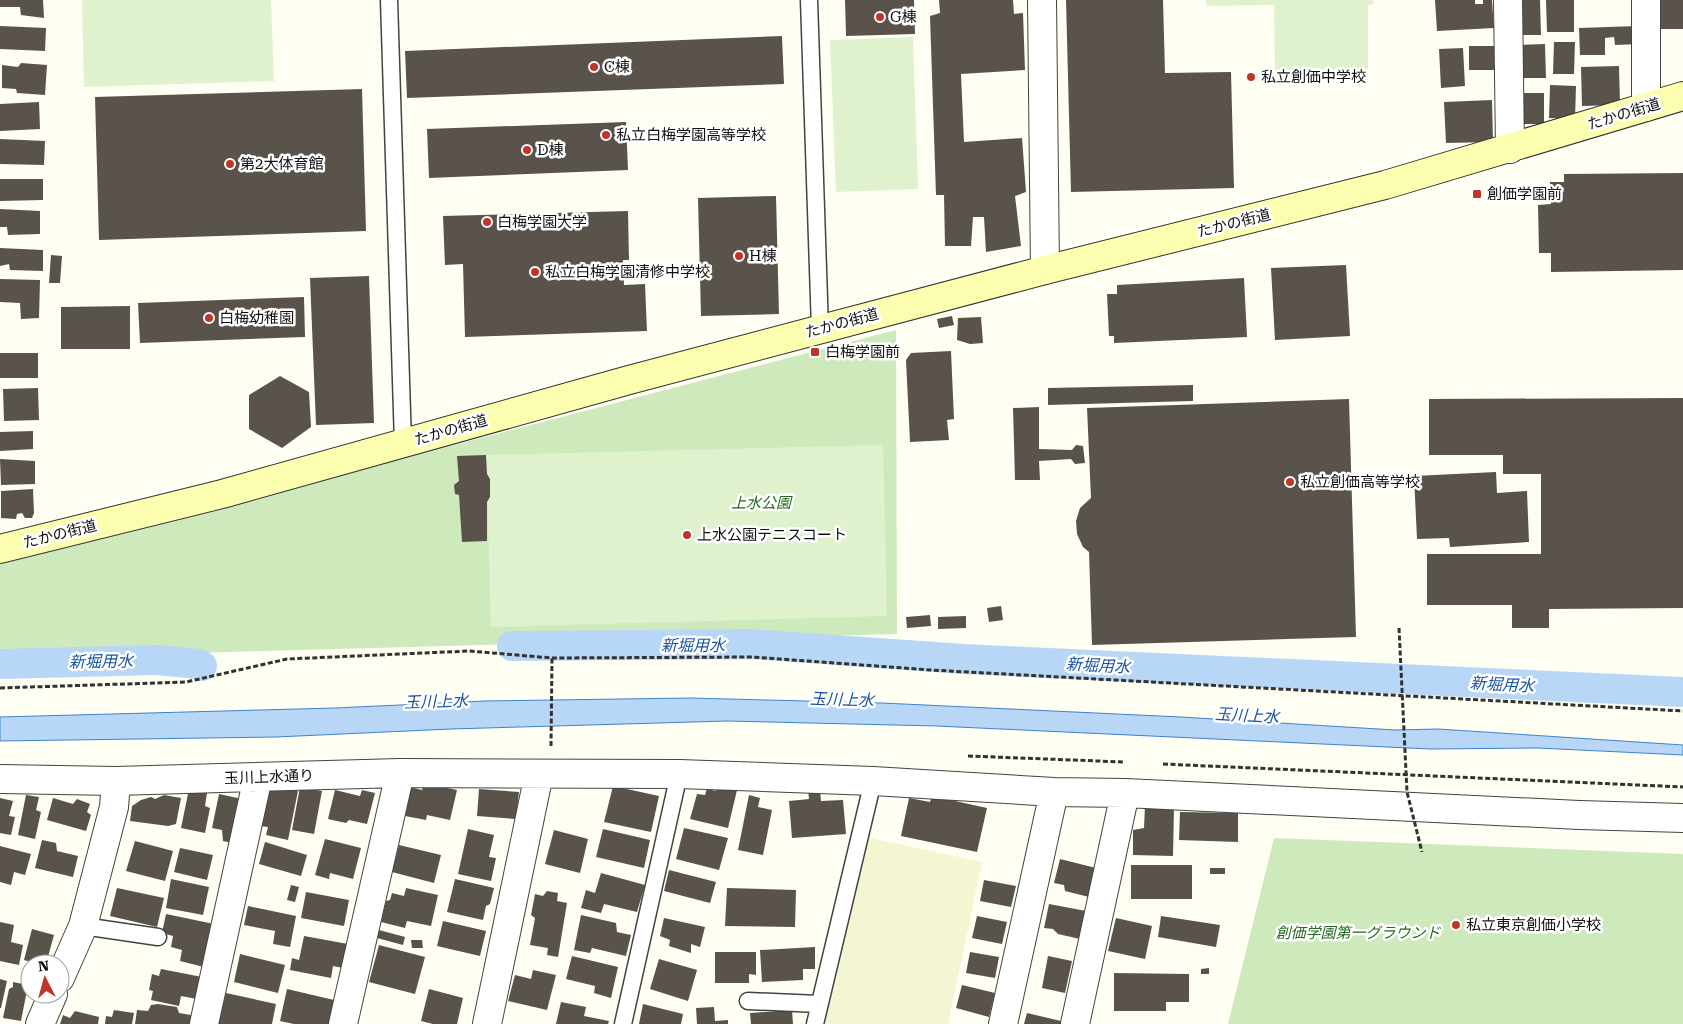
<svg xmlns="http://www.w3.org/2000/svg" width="1683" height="1024" viewBox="0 0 1683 1024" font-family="'Roboto Serif','Noto Sans JP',serif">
	<rect width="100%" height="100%" fill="#fffef3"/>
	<path fill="#f3f5d3" d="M866 837 982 862 948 1024H823Z"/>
	<path fill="#ceeabc" d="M896 330 897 634 0 658V563Z
		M1274 838 1683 854V1024H1228Z"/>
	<path fill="#e0f1ce" d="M82 0H271L274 81 84 87Z
		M1206 0H1373V4L1368 5V69L1275 70 1274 5 1207 6Z
		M913 37 918 189 836 192 830 40Z
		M883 445 887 616 491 627 486 455Z"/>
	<path fill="#b8d7f6" stroke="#3f82cc" d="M690 698 882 703 1181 717 1395 730 1438 729 1683 745V755L1538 748 1430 749 936 726 727 721 451 729 276 737 0 741V717L335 708 485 701Z"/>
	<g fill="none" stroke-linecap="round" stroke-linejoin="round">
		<path stroke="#b8d7f6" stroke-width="30" d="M512 646 751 644 963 659 1683 692
			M0 664 157 660 199 664 202 666"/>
	</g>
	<path fill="#59534c" d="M0 0H43L44 18 21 15 20 7H0Z
		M845 0H914L915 34 846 36Z
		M939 0H1013L1014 14 1023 13 1025 70 961 74 964 142 1022 138 1026 192 1015 196 1021 246 986 252 984 217H973L971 246H945L944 195H936L930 16 940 13Z
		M1066 0H1163L1165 73 1231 72 1234 188 1071 192Z
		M1435 0H1475V4H1483V0H1492L1494 28 1437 31Z
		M1519 0H1540L1541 35H1519Z
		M1546 0H1574V32H1547Z
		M1658 0H1683V29H1658Z
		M0 26 46 28 45 51 0 49Z
		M1638 26 1639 44 1615 45 1614 37 1605 38V55H1580L1579 28Z
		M782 36 784 84 407 98 405 51Z
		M1554 42H1575L1574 74H1553Z
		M1545 44 1546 78H1519L1518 45Z
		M1469 46H1499V70H1469Z
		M1463 48 1465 86 1441 88 1439 49Z
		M21 63 47 65 45 95 17 93 16 89 2 88V65L18 67Z
		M1619 66 1620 105 1582 106 1581 67Z
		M1550 85 1576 86 1575 119 1549 118Z
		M362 89 366 231 99 240 95 97Z
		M1521 93H1544V124H1521Z
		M1492 100 1493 142 1446 143 1444 102Z
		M39 102 40 129 0 131V104Z
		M626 122 628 170 429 178 427 129Z
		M0 139 45 141 44 165 0 164Z
		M1683 173V270L1551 272V253H1539L1538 205 1551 204 1550 182H1564V174Z
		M0 179H43V200L0 201Z
		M776 196 779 314 701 316 698 198Z
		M0 209 40 211V234L8 235 7 227H0Z
		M628 211 629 260H623L624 285 645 284 647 331 465 337 463 264 445 265 443 216Z
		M0 248 43 250V271L10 270 9 264 0 266Z
		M51 255 62 256 60 283H49Z
		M1346 265 1350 336 1275 340 1271 268Z
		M369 276 374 423 316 425 310 278Z
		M1244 278 1247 337 1114 343V336H1109L1107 294H1117V285Z
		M0 279 40 280 39 318 21 319 20 303 0 302Z
		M304 297 305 337 140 343 138 303Z
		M130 306V349H61V307Z
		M952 316 954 325 939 328 937 319Z
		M981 317 983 343 970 344 957 340 958 318Z
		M951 351 954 419 947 420 949 440 910 442 906 360 911 353Z
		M0 353H38V378H0Z
		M280 376 309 392 311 427 282 448 249 429V395Z
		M1193 385V401L1048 405V388Z
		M38 388 39 420 4 421 3 389Z
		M1683 398V608L1549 609V628H1512V605H1427V554H1541V474H1503V455H1429V399Z
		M1349 399 1356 637 1092 645 1089 552 1083 547 1077 534 1076 521 1080 508 1091 498 1087 408Z
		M1039 407V449L1072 450 1076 445 1083 446 1085 463 1075 464 1071 459 1039 461 1040 480H1015L1013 408Z
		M33 431V449L0 451V432Z
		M486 455 487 474 490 479V497L487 502V541L462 542 459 495 455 494 454 485 459 481 457 456Z
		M0 459 35 461V484L1 485Z
		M1496 472 1497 493 1527 491 1529 542 1450 547 1449 538 1417 539 1414 476Z
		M33 489 34 513 32 518H25L22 513 17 514 16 519 1 518V491Z
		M1001 606 1003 620 989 622 987 608Z
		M930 615 931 626 907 628 906 617Z
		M966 616V628L938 629V617Z
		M424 783 457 790 450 820 427 815 426 820 400 815 406 786 422 790Z
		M269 785 298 791 288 840 266 835 268 827 260 826Z
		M613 786 659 796 651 832 604 822Z
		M720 786 737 790 728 828 690 819 697 794 705 795 707 788 715 791Z
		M300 787 322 791 314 834 292 830Z
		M189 789 207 793 205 806 210 808 205 833 181 828Z
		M479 789 519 792 516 819 477 816Z
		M335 790 360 796 362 790 375 793 367 824 349 820 346 823 328 819Z
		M808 790H820L821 801 843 800 846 834 792 838 789 801 809 799Z
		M219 794 242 799 232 843 223 841 222 830 212 828Z
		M26 795 39 797 36 810 41 812 35 839 18 835Z
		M164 795 181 798 176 824 168 826 130 821 132 806 141 800 151 797 155 799Z
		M749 795 760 798 758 807 772 810 763 855 738 850Z
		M932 796 987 808 977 852 901 836 909 798 930 802Z
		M0 798 13 801 9 816 15 817 11 835 0 833Z
		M53 798 73 804 77 799 90 804 87 812 91 815 86 831 47 820Z
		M1145 805 1174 806 1173 856 1133 855V830L1144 828Z
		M1180 812 1238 813V842L1179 840Z
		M684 828 728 838 719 870 676 859Z
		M468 829 494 835 489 857 496 858 491 881 458 874Z
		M603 829 650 840 644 868 596 857Z
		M554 830 588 839 580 873 545 864Z
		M325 839 361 848 353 879 330 873 329 879 315 875Z
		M42 840 56 843 57 851 78 856 73 877 35 868Z
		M135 841 173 851 165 881 126 871Z
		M265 842 307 855 301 876 259 864Z
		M399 845 441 855 434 883 392 872Z
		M0 846 31 854 25 875 14 872 11 885 0 882Z
		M180 848 213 855 207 880 174 872Z
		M1060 859 1096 868 1089 897 1065 891 1064 885 1054 883Z
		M1131 865H1192V899H1131Z
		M1210 868H1225V874H1210Z
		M669 870 716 882 710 903 664 891Z
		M601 873 645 885 637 912 604 904 601 913 581 908 586 890 595 893Z
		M171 879 209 887 203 915 166 908Z
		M455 879 494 888 490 904 486 906 483 920 447 912Z
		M984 880 1016 886 1011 907 980 901Z
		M291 885 299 887 295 902 287 900Z
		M117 888 164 898 157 927 110 916Z
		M406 888 438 895 431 926 407 921 405 928 381 922 386 901 390 900 392 893 404 896Z
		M727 888 796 890 795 927 725 926Z
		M547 891 558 893 557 901 567 903 558 957 547 955 548 948 530 945 535 918 531 915 535 894 543 896Z
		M306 892 349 900 344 926 301 918Z
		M1049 904 1086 911 1080 939 1058 934 1053 929 1044 928Z
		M248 906 296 916 290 947 273 944 275 931 244 925Z
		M166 914 214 924 204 967 180 961 182 950 171 947 173 936 162 933Z
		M581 915 616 923 617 932 631 935 626 956 592 948 590 953 574 950Z
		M977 916 1007 922 1002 944 972 938Z
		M1161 916 1220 925 1216 947 1158 937Z
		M664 918 705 927 700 947 691 944V953L669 946 670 940 660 936Z
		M1116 918 1152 926 1145 959 1108 951Z
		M443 921 486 931 480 956 437 946Z
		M0 922 14 925 11 942 23 945 19 965 0 961Z
		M32 929 54 935 46 964H38L24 960Z
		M379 930 405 937 403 945 377 938Z
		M304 936 348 944 343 968 333 966 331 978 290 970 292 958 299 960Z
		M411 940H422L423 948H412Z
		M379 945 425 957 415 994 369 982Z
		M815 947V969H803V980L762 982 760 950Z
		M715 952H756V975L749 974V983H715Z
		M970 952 999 957 995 978 966 973Z
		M240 954 285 965 278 993 234 982Z
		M572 956 618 967 611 998 594 993 595 986 566 979Z
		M1048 956 1072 961 1065 993 1042 988Z
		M659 959 697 970 688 1001 650 989Z
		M1209 968V974H1201V969Z
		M161 969 202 977 197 999 181 996 179 1006 151 1000 153 991 149 990 152 974 159 976Z
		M533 970 556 975 547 1010 508 1001 515 975 531 979Z
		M1114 973 1189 974V1002H1166V1011H1114Z
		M0 979 7 981 1 1008H0Z
		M13 982 28 985 21 1021 3 1018 9 989 13 987Z
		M962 985 995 993 989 1017 956 1008Z
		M287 989 334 1000 329 1024H294L280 1021Z
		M429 989 463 998 457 1024H433L421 1021Z
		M226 993 276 1004 272 1024H218Z
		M561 1002 586 1007 584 1016 609 1021 608 1024H556Z
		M158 1004 177 1007 179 1013 191 1015 190 1024H135L137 1010 148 1011 151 1005Z
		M643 1004 683 1014 681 1024H639Z
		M714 1007 715 1021 728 1020V1024H697L696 1008Z
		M114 1010 134 1013 132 1024H105L106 1016 112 1017Z
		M792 1010 793 1024H751L750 1013Z
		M75 1011 99 1017 98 1024H60L63 1015 70 1018Z
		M1027 1013 1061 1021 1060 1024H1024Z"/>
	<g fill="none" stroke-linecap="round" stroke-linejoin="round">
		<g stroke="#434343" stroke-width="19">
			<path id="lane" d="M389 0 403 444
				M809 0 820 329
				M83 926 158 937
				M748 1001 819 1004
				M623 1024 679 774
				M815 1024 873 781"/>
		</g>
		<g stroke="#434343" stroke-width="30">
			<path id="street" d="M1042 0 1045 270
				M1508 0 1510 149
				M1646 0V107
				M0 779 116 781 400 773 679 774 873 781 1054 792 1125 793 1579 815 1683 818
				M60 978 83 926 114 807 116 781
				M40 1024 53 994
				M204 1024 258 777
				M343 1024 400 773
				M487 1024 539 774
				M1003 1024 1054 792
				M1075 1024 1125 793"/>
		</g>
		<g stroke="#323232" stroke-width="30">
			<path id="secondary" d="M0 549 222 494 629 380 1045 270 1385 185 1683 96"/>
		</g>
		<path stroke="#323232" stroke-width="3" stroke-dasharray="5 2.5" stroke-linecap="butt" d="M0 688 186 682 287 659 469 651 552 658 752 657 931 670 1683 711
			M551 746 552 658
			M968 756 1124 762
			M1163 764 1683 787"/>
		<use href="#lane" stroke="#fff" stroke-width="16"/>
		<use href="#street" stroke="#fff" stroke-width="28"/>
		<use href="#secondary" stroke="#fcfeaf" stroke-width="28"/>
		<path stroke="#323232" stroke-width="3" stroke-dasharray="5 2.5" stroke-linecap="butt" d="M1399 628 1407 792 1422 852"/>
	</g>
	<g fill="#c03528" stroke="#fff" stroke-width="2">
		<circle cx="880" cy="17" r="5"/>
		<circle cx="594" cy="67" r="5"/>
		<circle cx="1251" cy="77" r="5"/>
		<circle cx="606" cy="135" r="5"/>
		<circle cx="527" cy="150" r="5"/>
		<circle cx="230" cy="164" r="5"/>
		<rect x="1472" y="189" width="10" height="10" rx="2.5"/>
		<circle cx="487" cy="222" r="5"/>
		<circle cx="739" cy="256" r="5"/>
		<circle cx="535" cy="272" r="5"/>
		<circle cx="209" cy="318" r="5"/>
		<rect x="810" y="347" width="10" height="10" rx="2.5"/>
		<circle cx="1290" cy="482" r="5"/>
		<circle cx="687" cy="535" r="5"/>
		<circle cx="1456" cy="925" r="5"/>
	</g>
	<g text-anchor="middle" stroke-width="5" stroke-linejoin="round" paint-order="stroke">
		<g font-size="15" fill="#101010" stroke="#fff" text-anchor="start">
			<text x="890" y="22">G棟</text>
			<text x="604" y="72">C棟</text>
			<text x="1261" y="82">私立創価中学校</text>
			<text x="616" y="140">私立白梅学園高等学校</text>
			<text x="537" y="155">D棟</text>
			<text x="240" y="169">第2大体育館</text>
			<text x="1487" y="199">創価学園前</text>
			<text x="497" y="227">白梅学園大学</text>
			<text x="749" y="261">H棟</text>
			<text x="545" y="277">私立白梅学園清修中学校</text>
			<text x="219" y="323">白梅幼稚園</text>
			<text x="825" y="357">白梅学園前</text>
			<text x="1300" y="487">私立創価高等学校</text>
			<text x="697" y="540">上水公園テニスコート</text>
			<text x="1466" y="930">私立東京創価小学校</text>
		</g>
		<g font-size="15" fill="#101010" stroke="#fff">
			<text transform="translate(1624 114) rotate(-17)" y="5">たかの街道</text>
			<text transform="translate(1234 223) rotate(-14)" y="5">たかの街道</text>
			<text transform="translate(842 323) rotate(-15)" y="5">たかの街道</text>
			<text transform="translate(451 430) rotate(-16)" y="5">たかの街道</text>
			<text transform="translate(60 534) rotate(-14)" y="5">たかの街道</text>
			<text transform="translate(269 777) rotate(-2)" y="5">玉川上水通り</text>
		</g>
		<g font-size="15" font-style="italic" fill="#256820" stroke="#fff">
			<text x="761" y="508">上水公園</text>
			<text x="1358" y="938">創価学園第一グラウンド</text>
		</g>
		<g font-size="16" font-style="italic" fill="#1954a2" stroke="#fff">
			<text x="693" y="651">新堀用水</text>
			<text transform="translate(101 661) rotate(-1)" y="6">新堀用水</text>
			<text transform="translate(1098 665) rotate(3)" y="6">新堀用水</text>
			<text transform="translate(1502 684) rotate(3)" y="6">新堀用水</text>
			<text transform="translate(842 699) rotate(2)" y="6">玉川上水</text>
			<text transform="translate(436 701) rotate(-2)" y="6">玉川上水</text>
			<text transform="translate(1247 715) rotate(3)" y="6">玉川上水</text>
		</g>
	</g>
	<g transform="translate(45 979) rotate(354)"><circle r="24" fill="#ffffff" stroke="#9f9f9f"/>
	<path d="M0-4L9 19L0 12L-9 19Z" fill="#c03528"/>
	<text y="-8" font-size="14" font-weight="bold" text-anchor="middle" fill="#101010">N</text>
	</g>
</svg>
